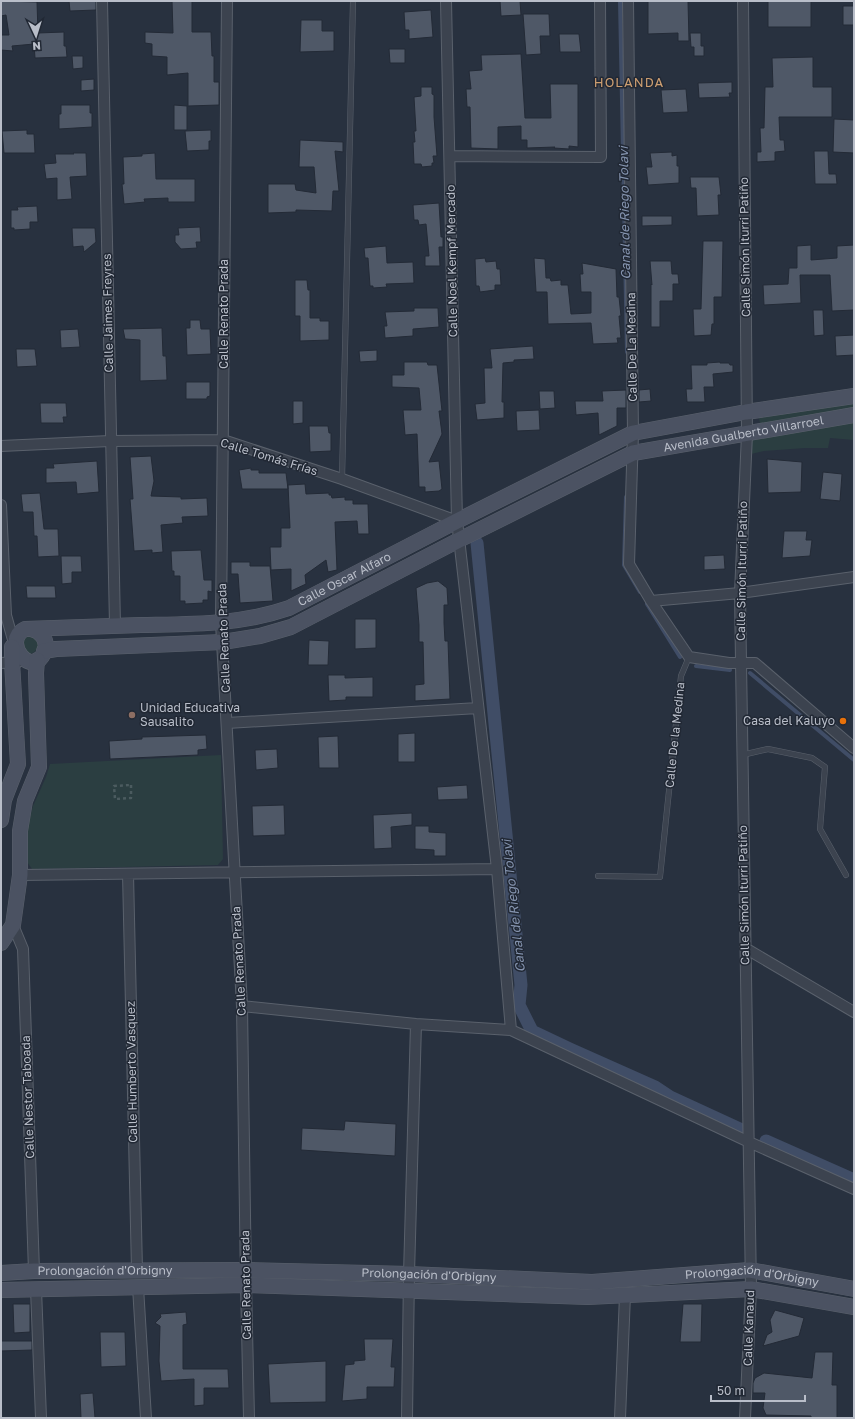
<svg xmlns="http://www.w3.org/2000/svg" width="855" height="1419" viewBox="0 0 855 1419" font-family="'Golos Text',sans-serif">
	<rect width="100%" height="100%" fill="#28313f"/>
	<path fill="#2b3e41" d="M854 402V409L760 424 759 418Z
		M854 422V440L830 438 828 448H805L764 451 751 454 750 444 753 439Z
		M29 635 37 639 39 645C36 651 34 654 27 654L20 642Z
		M221 755 223 859 218 865 32 869 27 862 26 833 33 806 46 777 50 764Z"/>
	<g fill="none" stroke-linecap="round" stroke-linejoin="round">
		<path stroke="#404d66" stroke-width="4" d="M620 1 627 352
			M626 497 624 565 640 592
			M647 604 680 657
			M696 666 730 670
			M750 673 854 760"/>
		<path stroke="#404d66" stroke-width="13" d="M477 543 521 985 519 1005 532 1031 570 1049 655 1087 670 1097 746 1132
			M766 1141 854 1180"/>
	</g>
	<path fill="#4f5867" stroke="#232a36" d="M2 1 37 2 38 33 64 32V46H66L67 57 35 58 34 44 12 46 13 51 1 50V35H9L6 15 1 16V2Z
		M69 1H96V10L70 11Z
		M172 1H192V32H211L212 56H214V82H219V105L188 106V73L167 75V57L152 56V44L145 43V32L173 33Z
		M500 1H520L521 15 501 16Z
		M648 1H688L689 41H678V33L648 34Z
		M768 1H811V27H768Z
		M843 6H854V25H843Z
		M431 10 433 37 409 39V30H405L404 12Z
		M523 14H549L550 36H540L541 54 526 55Z
		M301 20H322V31H334V51L300 52Z
		M690 33H701V46H704V56H694V47H691Z
		M559 34H579L581 52H560Z
		M389 49H405V63H390Z
		M521 54 525 118H551L550 84H578V147L569 146V149L554 148 555 147 527 148V140H521V126L498 127V149L471 148 470 107H467L466 89H471L469 71 482 70 481 55Z
		M72 56H83V68L73 69Z
		M813 57V87H832V117H779L780 140H784L785 151 775 152V161L757 162V152H761L760 128H764L765 87H773L772 58Z
		M94 79V90L81 91V80Z
		M732 82V93H729L730 97 699 98 698 83Z
		M421 87H432V94L434 95V117L437 156H433L434 163H432V166L422 167 421 164H414L413 142H415L414 131H416L414 97 421 96Z
		M686 89 688 112 663 113 661 90Z
		M61 105H90V113H92V127L59 129V114H61Z
		M174 105 187 106V130H174Z
		M834 119 854 120V153L833 152Z
		M27 130V134H34L35 153H4L2 131Z
		M211 130V141H209V150L187 151 185 131Z
		M300 140 343 142V152L335 151 339 191H333L332 211 296 210V212L268 213V184H295L296 190 316 193 314 167H299Z
		M814 151H828L829 174H836L837 184H815Z
		M672 152V156L677 155V166H679V183L648 185 646 167H652L650 153Z
		M73 153H86L87 176 70 177 72 199 57 200V178L46 179 44 164 56 163 55 154H74Z
		M155 153 156 179H195V202H168V198L144 199 145 202 124 204 122 184H124L123 157 142 156V154Z
		M690 177H719L721 195H718L719 215 697 216 696 188H691Z
		M439 203 441 237H443V247H439L440 266H425V256H429L426 224 419 225 418 220H414L413 205Z
		M37 206 38 222H30V229L14 230V228H11V210H18L17 207Z
		M642 216H672V225L642 226Z
		M200 227 201 242H196L197 248 181 249 175 242V235H179L178 228Z
		M72 228H95L96 242 84 252 83 246 73 247Z
		M703 241H723L722 297H714V324H712L711 335 694 336 693 309H701Z
		M811 245V260L837 258V246L854 245V310L832 311 830 275H800L801 303 764 305 763 285 788 284 789 268H797V246Z
		M386 246 387 263 413 262 414 283 386 284 387 287 373 288V286H370L368 258H365L364 248Z
		M485 258 486 262 496 261 497 269H500L501 285H495V290L480 292 479 286H476L475 259Z
		M534 258 545 259 546 278H550L551 281 561 280V285H568L571 314 591 313V292H581L580 274H583L582 263 616 269 617 297H619L621 316H619L621 338H617L618 343 593 344 591 323 548 324 547 292H536Z
		M650 261H671L672 274H678L679 284H673V301H660V327H651V284L652 285Z
		M295 280H307L308 290H310V318H320V321H329V340L300 341V316H295Z
		M414 308H438L439 327 413 329V336L385 338 384 326H387L385 312 414 311Z
		M813 310H823L824 335 814 336Z
		M190 320H200L201 329H210L211 354 187 355 186 328H190Z
		M162 328 163 356H166L167 380 140 381V340L125 339 123 329Z
		M78 329 80 347 61 348 60 330Z
		M854 335V355L836 356 835 336Z
		M533 346 534 359 514 360V362L503 363 502 402H504V418L477 420 475 404 485 403 484 368H492L490 349Z
		M16 349H35L37 366 17 367Z
		M377 350V361L360 362 359 351Z
		M404 362H427L428 365H437L442 411H439L442 434 429 462 439 461 442 489 439 491 425 492V487H419L417 434 405 435 403 410H421L419 388 392 387V375H404Z
		M720 362V363H729L730 365H733V372L713 374 714 387H704L705 402H687L686 389H692L691 365H707V363Z
		M186 382H210V396L207 397V399H186Z
		M650 389 651 401 639 402V390Z
		M626 390V408H617V426L599 435 598 413 576 415 575 401H603L602 391Z
		M539 391H554L555 408 540 409Z
		M293 401H303V423L293 424Z
		M40 403H66L67 417H63L64 423H41Z
		M539 410 540 430 517 431 516 411Z
		M309 426H328L329 433H331V451L310 452Z
		M151 456 154 481 151 496 181 497V499L207 498 208 516 182 517 183 523 161 525 163 552 152 553V550L134 551 130 499H133L130 457Z
		M767 459 802 462 801 492 768 493Z
		M97 461 99 492 77 494 76 482 46 483V468H54L53 464Z
		M251 468V470H259V473H286L288 489H242L239 470Z
		M823 472 842 474 840 501 820 499Z
		M305 484 306 494 329 493V495H331L332 498 345 497V500H353V504H368L369 534H358L357 521 335 522 337 570 328 572 326 560 305 575 306 584 291 591V569L271 570 270 547H281V528H290L288 485Z
		M40 493 44 529H58L59 556 38 557 37 536H34L33 512H23L21 494Z
		M784 531H807L806 540H812L810 556 782 558Z
		M201 550 204 580H212V592L208 591V600H203V603L185 604V601H180V576H174V571H172L171 551Z
		M724 555 725 569 704 570V556Z
		M61 556H81L82 572H72V583L62 584Z
		M231 562H250V566H270L273 601 240 603 238 574H231Z
		M438 581 447 588 448 605H444V623L445 641H448L450 699 415 701V685L424 684 423 642H419V625L416 588 427 583Z
		M26 586H55L56 598H27Z
		M355 619H376V648L355 649Z
		M309 640 329 641 328 665H308Z
		M328 675H345V678L373 677V697H346V700L329 701Z
		M415 733V762H398V734Z
		M206 735 207 749 198 750V755L110 759 109 741 142 739V737Z
		M338 736 339 768H319L318 737Z
		M277 749 278 768 256 770 255 750Z
		M467 785 468 799 438 800 437 787Z
		M284 805 285 835 253 836 252 806Z
		M412 813V825L391 827 392 848 374 849 373 815Z
		M415 826H429V832L446 833V856H434V850L415 849Z
		M345 1121 396 1124 395 1156 301 1150 302 1128 344 1130Z
		M13 1304H30V1332L14 1333Z
		M683 1304H702L701 1342H680Z
		M775 1310 804 1318 799 1336 763 1346 767 1335 772 1332 770 1320Z
		M186 1312 187 1324 183 1325V1369H228L229 1388H204V1405L194 1406V1379L161 1381 159 1361 160 1326 155 1323 161 1317 160 1314Z
		M100 1332H125L126 1366 101 1367Z
		M364 1339H393L391 1367H395L394 1387H367V1399L342 1401 345 1365 354 1364V1361L365 1360Z
		M1 1341H32V1350L1 1351Z
		M815 1352H833L832 1385H837V1418H811V1416L766 1415 763 1408 765 1393H753V1383L755 1378 764 1373 812 1378Z
		M326 1361V1402L270 1403 268 1364Z
		M93 1393 95 1418H81L80 1394Z"/>
	<g fill="none" stroke-linecap="round" stroke-linejoin="round">
		<g stroke="#5a616c" stroke-width="6">
			<path id="service" d="M342 479 353 1
				M742 755 768 749 812 758 825 767 820 829 846 875
				M598 876 660 877 681 676 689 657"/>
		</g>
		<g stroke="#5a616c" stroke-width="12">
			<path id="minor" d="M102 1 115 625
				M227 1 221 623 242 1006 246 1285 249 1418
				M446 1 457 521 497 869 511 1030
				M628 1 633 433 629 564 651 601 689 657 729 663H755L854 748
				M743 1 747 434 740 593 741 662 751 1289 745 1418
				M450 156 601 157 600 1
				M1 446 110 441 223 440 342 479 457 521
				M1 505 6 615 13 640
				M651 601 740 593 854 577
				M1 663 18 662
				M227 723 478 708
				M128 874 137 1270
				M20 875 497 869
				M13 925 23 949 34 1271
				M745 948 854 1012
				M242 1006 416 1024 511 1030 749 1142 854 1189
				M138 1287 146 1418
				M36 1289 41 1418
				M407 1418 409 1274 416 1024
				M620 1418 625 1295"/>
		</g>
		<g stroke="#5a616c" stroke-width="16">
			<g id="secondary">
				<path id="s1" d="M31 629C40 631 48 639 45 650 34 682 0 642 25 629 64 628 102 626 141 625 192 624 240 625 289 608L457 521 633 433 746 412 854 396"/>
				<path id="s2" d="M44 651 56 649 223 642 260 636 291 627 459 540 633 453 854 415"/>
				<path d="M1 820 4 800 18 764 12 662V647"/>
				<path d="M1 943 13 925 20 875V831L25 801 39 767 36 673 37 660"/>
				<path id="s3" d="M1 1273 34 1271 246 1270 409 1274 592 1282 750 1270 854 1289"/>
				<path d="M1 1290 246 1285 588 1297 751 1289 854 1307"/>
			</g>
		</g>
		<path stroke="#4b5b5f" stroke-width="2.5" stroke-dasharray="3 3" stroke-linecap="butt" d="M131 785V798L115 799 114 786Z"/>
		<use href="#service" stroke="#3c434f" stroke-width="5"/>
		<use href="#minor" stroke="#3c434f" stroke-width="10"/>
		<use href="#secondary" stroke="#4b5262" stroke-width="15"/>
	</g>
	<circle fill="#8d6e63" stroke="#212834" stroke-width="1.5" cx="132" cy="715" r="4"/>
	<circle fill="#e8710a" stroke="#212834" stroke-width="1.5" cx="843" cy="721" r="4"/>
	<g text-anchor="middle" stroke-width="3" stroke-linejoin="round" paint-order="stroke">
		<g font-size="12" fill="#b9bec9" stroke="#212834">
			<text transform="translate(745 247) rotate(-91)" y="4">Calle Simón Iturri Patiño</text>
			<text transform="translate(452 261) rotate(-91)" y="4">Calle Noel Kempf Mercado</text>
			<text transform="translate(108 313) rotate(-91)" y="4">Calle Jaimes Freyres</text>
			<text transform="translate(224 314) rotate(-90)" y="4">Calle Renato Prada</text>
			<text transform="translate(632 347) rotate(-91)" y="4">Calle De La Medina</text>
			<text dy="4" stroke="none"><textPath href="#s2" startOffset="745">Avenida Gualberto Villarroel</textPath></text>
			<text transform="translate(269 457) rotate(17)" y="4">Calle Tomás Frías</text>
			<text transform="translate(742 571) rotate(-89)" y="4">Calle Simón Iturri Patiño</text>
			<text dy="4" stroke="none"><textPath href="#s1" startOffset="420">Calle Oscar Alfaro</textPath></text>
			<text transform="translate(224 638) rotate(-92)" y="4">Calle Renato Prada</text>
			<text transform="translate(675 735) rotate(-84)" y="4">Calle De la Medina</text>
			<text transform="translate(744 895) rotate(-91)" y="4">Calle Simón Iturri Patiño</text>
			<text transform="translate(239 961) rotate(-93)" y="4">Calle Renato Prada</text>
			<text transform="translate(132 1072) rotate(-91)" y="4">Calle Humberto Vasquez</text>
			<text transform="translate(28 1097) rotate(-92)" y="4">Calle Nestor Taboada</text>
			<text dy="4" stroke="none"><textPath href="#s3" startOffset="104">Prolongación d'Orbigny</textPath></text>
			<text dy="4" stroke="none"><textPath href="#s3" startOffset="428">Prolongación d'Orbigny</textPath></text>
			<text dy="4" stroke="none"><textPath href="#s3" startOffset="752">Prolongación d'Orbigny</textPath></text>
			<text transform="translate(246 1285) rotate(-91)" y="4">Calle Renato Prada</text>
			<text transform="translate(749 1328) rotate(-88)" y="4">Calle Kanaud</text>
		</g>
		<g font-size="12" fill="#b9bec9" stroke="#212834" text-anchor="start">
			<text x="140" y="712">Unidad Educativa<tspan x="140" dy="14">Sausalito</tspan></text>
			<text x="835" y="725" text-anchor="end">Casa del Kaluyo</text>
		</g>
		<g font-size="13" letter-spacing="1" fill="#cc9e71" stroke="#212834">
			<text x="629" y="87">HOLANDA</text>
		</g>
		<g font-size="13" font-style="italic" fill="#8493ae" stroke="#212834">
			<text transform="translate(624 213) rotate(-91)" y="5">Canal de Riego Tolavi</text>
			<text transform="translate(513 906) rotate(-96)" y="5">Canal de Riego Tolavi</text>
		</g>
	</g>
	<rect width="855" height="1419" fill="none" stroke="#b9bec9" stroke-width="4"/>
	<g transform="translate(36 36) rotate(176)" stroke="#212834" stroke-width="3" paint-order="stroke">
	<path d="M0-3L7 15L0 10L-7 15Z" fill="#b9bec9"/>
	<text y="-6" font-size="11" font-weight="bold" text-anchor="middle" fill="#b9bec9">N</text>
	</g>
	<path d="M711 1395v6h94v-6" fill="none" stroke="#b9bec9" stroke-width="2"/>
	<text x="717" y="1395" font-size="12" fill="#b9bec9" stroke="#212834" stroke-width="3" paint-order="stroke">50 m</text>
</svg>
